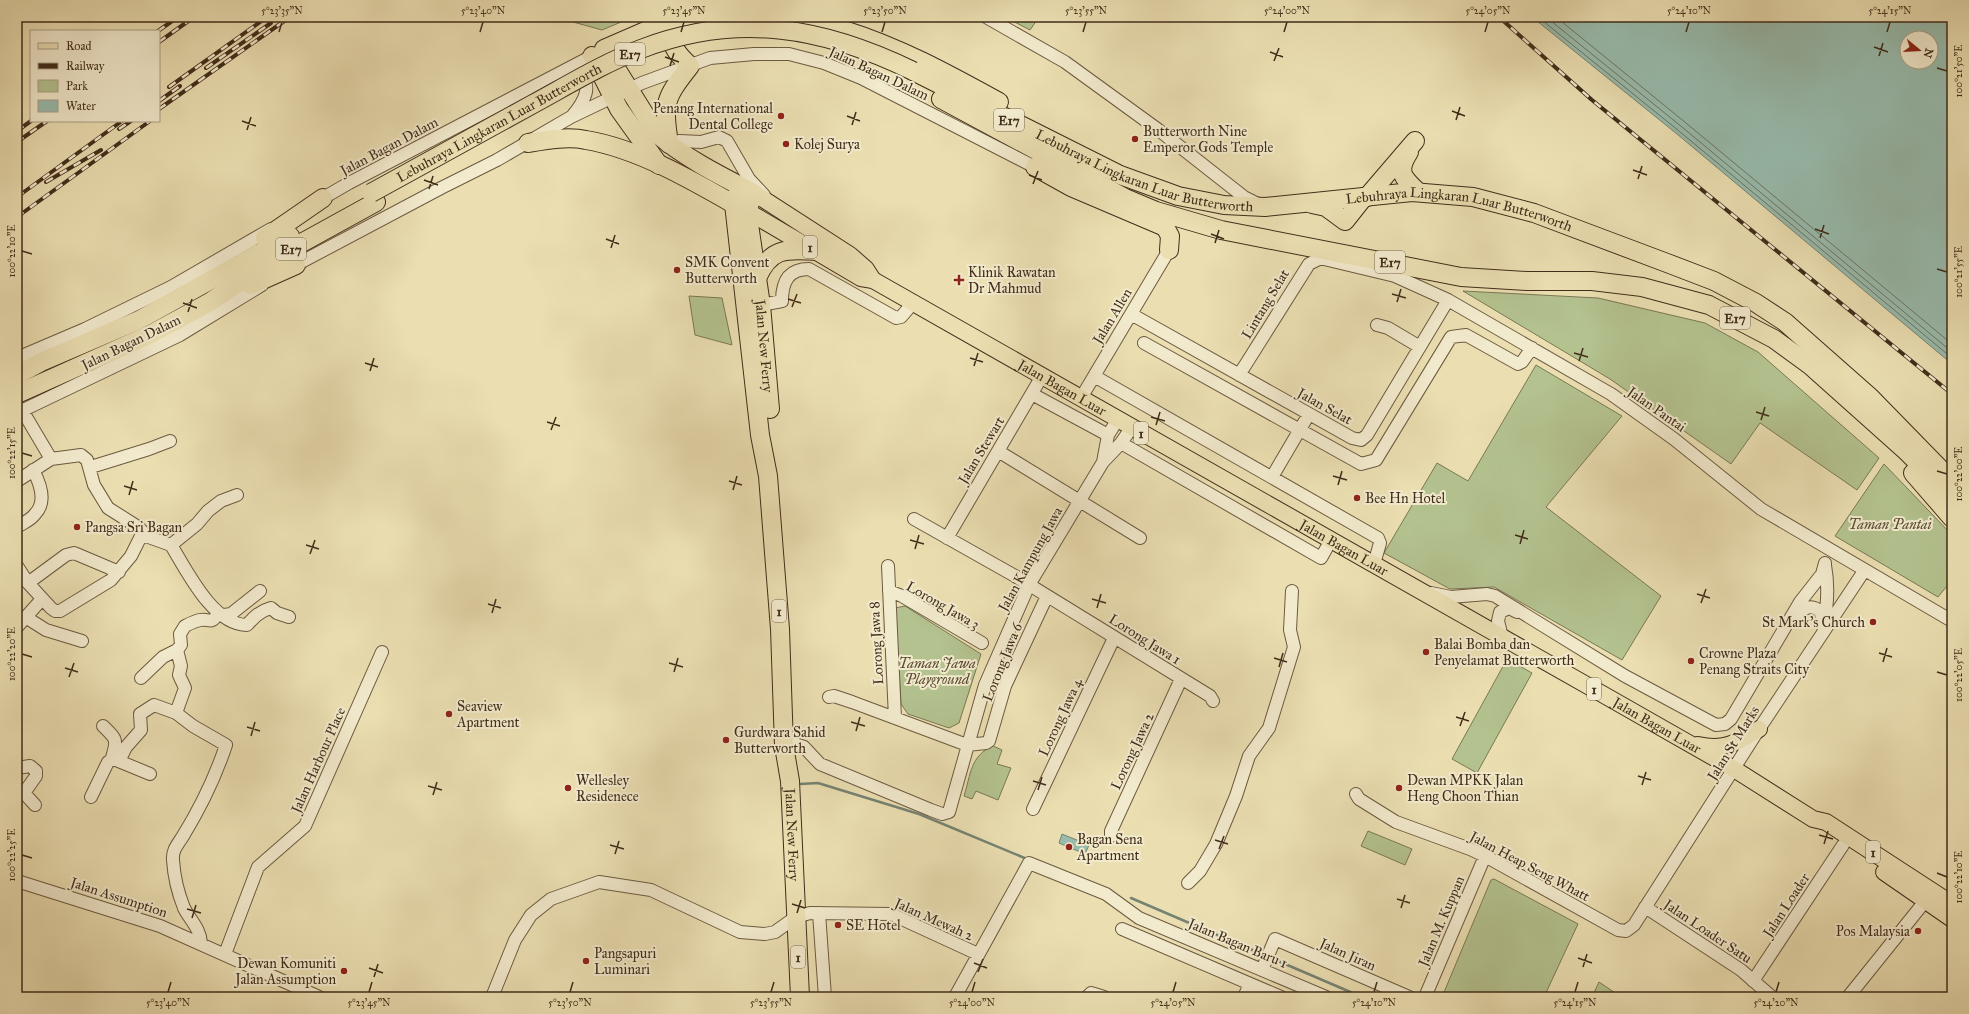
<svg xmlns="http://www.w3.org/2000/svg" width="1969" height="1014" viewBox="0 0 1969 1014" font-family="'IM FELL Great Primer',serif">
	<rect width="100%" height="100%" fill="#ebdfb2"/>
	<filter id="stains"><feTurbulence type="fractalNoise" baseFrequency=".005" numOctaves="4"/><feColorMatrix values="0 0 0 0 .2 0 0 0 0 .09 0 0 0 0 .02 0 0 0 .5 -.17"/></filter>
	<radialGradient id="worn" r=".72"><stop offset=".6" stop-color="#630" stop-opacity="0"/><stop offset="1" stop-color="#630" stop-opacity=".3"/></radialGradient>
	<path fill="#b3c28f" stroke="#7a7854" d="M555 17H633L602 30Z
		M1005 17H1039L1030 30Z
		M1463 291 1598 298 1705 323 1758 352 1879 458 1857 490 1760 423 1731 464 1610 379Z
		M689 296 722 298 732 345 695 335Z
		M1536 365 1622 416 1546 507 1661 596 1622 660 1494 587 1450 589 1384 553 1437 463 1468 481Z
		M1884 464 1952 535V580L1938 597 1835 536Z
		M905 606 981 654 959 723 949 728 908 714 901 704 895 608Z
		M1507 659 1532 673 1477 773 1452 759Z
		M993 746 1002 750 997 764 1011 768 998 800 976 791 972 799 964 796C971 774 970 756 993 746Z
		M1368 831 1412 849 1405 865 1361 846Z
		M1494 879 1578 924 1544 997H1442L1491 880Z
		M1599 982 1621 997H1592Z"/>
	<path fill="#98bcae" stroke="#758373" fill-rule="evenodd" d="M1532 17H1952V364L1677 134ZM1907 38H1931V62H1907Z
		M1062 834 1089 845 1085 854 1059 843Z"/>
	<g fill="none" stroke-linecap="round" stroke-linejoin="round">
		<path stroke="#6c7464" stroke-width="1" d="M1538 17 1679 131 1952 358
			M1546 17 1682 127 1952 352
			M1556 17 1686 123 1952 344"/>
		<path stroke="#758373" stroke-width="2.5" d="M800 784 818 783 919 814 1027 859
			M1131 898 1264 955
			M1271 958 1362 997"/>
		<g stroke="#6c5a40" stroke-width="14">
			<path id="minor" d="M986 17 1065 62 1160 131 1244 197 1258 204
				M573 115C583 103 596 83 575 74
				M669 144 679 141 701 142 719 137 727 141 749 179 764 195
				M318 201 349 183 598 53
				M290 268 441 188 497 160 571 117 642 83 710 58 754 54H789L824 63 861 78 1035 167
				M761 305 782 301C782 282 788 269 809 269L896 318 901 317 913 303
				M1131 314 1352 438 1361 440 1367 435 1448 300
				M1377 325 1388 328 1420 347
				M1144 343 1361 464 1376 460 1451 337 1466 335 1518 364 1522 362 1532 348
				M17 358 85 329 171 287 271 229
				M1239 375 1309 264 1319 259H1324L1395 276 1448 300 1611 394 1674 439 1761 509 1952 621
				M1094 376 1378 538 1380 543 1374 564
				M1032 394 1108 435
				M1081 398 1169 250
				M22 410 51 459
				M17 413 180 335 262 285
				M1121 443 1321 558 1331 540
				M998 451 1140 538
				M1103 462 1108 435 1118 419
				M91 467 149 449 170 441
				M1272 477 1309 414
				M17 481 51 459 81 455 87 460 94 485 108 508 138 527 143 532 131 556 111 580 60 611H55L51 608 28 583 17 566
				M914 519 1015 576 1210 696 1213 701
				M17 527C23 523 31 520 35 514 47 502 40 483 33 470
				M143 535 171 545 197 524 208 511 221 501 237 495
				M947 538 1042 376
				M171 545C187 571 213 625 247 625 254 617 260 611 271 608L277 613 289 617
				M888 566 895 718
				M28 583 66 555 74 553 119 572
				M889 591 902 596 982 643
				M1431 593 1451 597 1487 594 1495 596 1625 676 1716 725 1725 724 1731 719 1800 602 1822 574 1825 563
				M224 615 231 614 260 591
				M1795 617C1803 608 1811 603 1821 612L1822 623
				M27 618 46 630 82 641
				M17 627 42 599
				M1823 627C1828 605 1829 587 1825 565
				M1502 637 1498 621 1500 612 1509 608 1517 612
				M141 678 163 657 177 650 181 645 180 634 185 626C189 624 195 621 200 620 211 618 209 626 219 613
				M829 697 834 696 852 702 967 745 986 743 989 741 1005 686 1047 596
				M176 713 185 688 179 675 181 666 177 650
				M784 746 795 744 804 747 820 764 931 810 942 814 949 812 985 685 1029 585 1103 462 1121 443 1132 427
				M112 760H116L150 774
				M119 761 126 747 141 730 140 714 154 705 176 713 193 726 226 745C215 778 202 805 183 836 178 844 172 850 173 860 174 876 178 893 184 908 190 920 200 928 201 943
				M17 768 30 766 36 771V776L24 793 35 805
				M1356 794 1359 799 1396 822 1470 849 1485 856 1618 930 1626 931 1634 925 1759 729 1864 571
				M91 797 108 762C112 760 112 758 113 754 118 738 114 737 103 726
				M1033 809 1114 638
				M1111 836V831L1181 679
				M17 881 160 926 319 997
				M1188 883 1200 871 1216 844 1236 796 1249 756 1269 728 1294 647 1290 630 1292 591
				M1645 907 1741 970 1772 997
				M819 913 825 997
				M1122 929 1281 997
				M225 954 258 867 305 826 382 652
				M1262 970 1275 939 1409 997
				M1753 981 1843 845
				M492 997 515 940 531 915 551 899 599 882 651 890 740 932 765 934 775 932 796 917 810 913 891 914 978 954
				M955 997 1029 863 1106 894 1139 918 1326 997
				M1087 997 1091 993 1104 997
				M1244 997 1250 984
				M1425 997 1485 856
				M1848 997 1926 900"/>
		</g>
		<g stroke="#412d1a" stroke-width="18">
			<g id="major">
				<path d="M754 193 850 255 866 269 873 280"/>
				<path id="s1" d="M747 211 861 278 873 280 1597 691 1734 769 1813 819 1826 822 1952 904"/>
				<path d="M1698 745C1725 751 1736 743 1759 729"/>
				<path d="M1884 872 1952 919"/>
			</g>
		</g>
		<g stroke="#412d1a" stroke-width="20">
			<g id="highway">
				<path id="s2" d="M705 17 657 26 604 49 657 134C685 158 721 176 754 193L747 211 761 305 770 409"/>
				<path d="M796 17C813 19 828 25 844 30 899 47 948 74 999 102"/>
				<path d="M592 56 619 109 659 165"/>
				<path id="s3" d="M913 71 1120 175 1178 196 1224 205 1265 207 1412 192 1473 197 1534 213 1667 263 1714 281 1756 303 1785 322 1870 397 1952 481"/>
				<path d="M941 99 1125 198 1156 211 1221 230 1461 277 1527 281H1592L1642 287 1709 305 1774 339 1811 366 1905 450 1952 497"/>
				<path d="M528 143C546 140 568 136 586 140 640 149 697 183 744 210"/>
				<path d="M669 144C663 103 664 99 690 66 678 55 665 42 678 26"/>
				<path d="M1409 152C1396 172 1403 178 1418 192"/>
				<path d="M1035 167 1071 187 1165 227 1170 236 1169 250"/>
				<path id="s4" d="M740 186 734 204 760 435 768 476 780 629 784 746 790 781 800 997"/>
				<path d="M1367 197 1415 141"/>
				<path d="M1312 204 1326 207 1345 221 1364 197"/>
				<path d="M265 238 323 198"/>
				<path d="M757 278C771 247 786 249 817 251"/>
				<path d="M251 285 296 265"/>
				<path d="M17 375 41 362 139 320 290 236"/>
				<path d="M17 394 151 334 210 302 278 256 376 202"/>
				<path d="M1913 473 1952 518"/>
			</g>
		</g>
		<use href="#minor" stroke="#f2eacd" stroke-width="12"/>
		<use href="#major" stroke="#ebdfb2" stroke-width="16"/>
		<use href="#highway" stroke="#ebdfb2" stroke-width="18"/>
		<g stroke="#412d1a" stroke-width="4">
			<path id="rail" d="M1499 17 1592 100 1952 394
				M158 31 178 17
				M159 42 194 17
				M206 68 271 23
				M169 87 267 17
				M159 101 180 86
				M159 109 290 17
				M119 129 131 121
				M17 131 31 121
				M17 142 47 121
				M46 182 101 150
				M17 197 122 121
				M17 217 150 121"/>
		</g>
		<use href="#rail" stroke="#f2eacd" stroke-width="2.5" stroke-dasharray="8" stroke-linecap="butt"/>
		<g stroke="#412d1a" stroke-width="20" stroke-linecap="butt">
			<g id="highway-bridge">
				<path id="s5" d="M371 193C425 163 479 134 533 104 568 85 604 63 641 49 737 12 823 27 913 71"/>
			</g>
		</g>
		<use href="#highway-bridge" stroke="#ebdfb2" stroke-width="18"/>
	</g>
	<path fill="none" stroke="#412d1a" stroke-width="1.5" d="M279 32 282 22M480 32 483 22M681 32 684 22M882 32 885 22M1083 32 1086 22M1284 32 1287 22M1485 32 1488 22M1686 32 1689 22M1887 32 1890 22M1874 47 1888 52M1270 52 1283 57M1879 56 1883 43M665 57 679 62M1274 61 1279 48M670 66 674 53M1937 68 1947 71M1452 111 1465 116M847 116 860 121M1456 120 1460 107M242 121 256 126M852 125 856 112M247 130 251 117M1633 170 1647 175M1029 175 1042 180M1638 179 1642 166M424 180 438 185M1033 184 1038 171M429 189 433 176M1815 229 1829 234M1211 234 1224 239M1820 238 1824 225M606 239 619 244M1215 243 1219 230M611 248 615 235M22 251 32 254M1937 269 1947 272M1392 294 1406 298M788 299 801 303M1397 302 1401 289M183 303 197 308M792 307 797 294M188 312 192 299M1574 353 1588 357M970 358 983 362M1579 361 1583 348M365 363 378 367M974 366 978 353M370 371 374 358M1756 412 1769 416M1151 417 1165 421M1761 420 1765 407M547 422 560 426M1156 425 1160 412M551 430 556 417M22 453 32 456M1937 471 1947 474M1333 476 1347 480M729 481 742 485M1338 485 1342 471M124 486 137 490M733 490 737 476M129 495 133 481M1515 535 1528 539M910 540 924 544M1520 544 1524 530M306 545 319 549M915 549 919 535M310 554 315 540M1697 594 1710 598M1092 599 1106 603M1701 603 1706 589M488 604 501 608M1097 608 1101 594M492 613 496 599M1879 653 1892 657M22 654 32 657M1274 658 1287 662M1883 662 1887 648M669 663 683 667M1279 667 1283 653M65 668 78 672M674 672 678 658M1937 672 1947 675M69 677 74 663M1456 717 1469 721M851 722 865 726M1460 726 1465 712M247 727 260 731M856 731 860 717M251 736 255 722M1638 776 1651 780M1033 781 1046 785M1642 785 1646 772M428 786 442 790M1038 790 1042 777M433 795 437 782M1819 835 1833 839M1215 840 1228 844M1824 844 1828 831M610 845 624 849M1219 849 1224 836M615 854 619 841M22 855 32 858M1937 873 1947 877M1397 899 1410 903M792 904 805 908M1401 908 1405 895M187 909 201 913M797 913 801 900M192 918 196 905M1578 958 1592 963M974 963 987 968M1583 967 1587 954M369 968 383 973M978 972 983 959M374 977 378 964M168 992 171 982M369 992 372 982M570 992 573 982M771 992 774 982M972 992 975 982M1173 992 1176 982M1374 992 1377 982M1575 992 1578 982M1776 992 1779 982"/>
	<g fill="#8f2418" stroke="#f2eacd" stroke-width="1.5">
		<circle cx="781" cy="116" r="4"/>
		<circle cx="1135" cy="139" r="4"/>
		<circle cx="786" cy="144" r="4"/>
		<circle cx="677" cy="270" r="4"/>
		<path d="M957 274h4v4h4v4h-4v4h-4v-4h-4v-4h4z"/>
		<circle cx="1357" cy="498" r="4"/>
		<circle cx="77" cy="527" r="4"/>
		<circle cx="1873" cy="622" r="4"/>
		<circle cx="1426" cy="652" r="4"/>
		<circle cx="1691" cy="661" r="4"/>
		<circle cx="449" cy="714" r="4"/>
		<circle cx="726" cy="740" r="4"/>
		<circle cx="568" cy="788" r="4"/>
		<circle cx="1399" cy="788" r="4"/>
		<circle cx="1069" cy="847" r="4"/>
		<circle cx="838" cy="925" r="4"/>
		<circle cx="1918" cy="931" r="4"/>
		<circle cx="586" cy="961" r="4"/>
		<circle cx="344" cy="971" r="4"/>
	</g>
	<g text-anchor="middle" stroke-width="4" stroke-linejoin="round" paint-order="stroke">
		<g fill="#f2eacd" stroke="#766650" stroke-width="1">
			<rect x="615" y="43" width="30" height="22" rx="3"/>
			<rect x="994" y="109" width="30" height="22" rx="3"/>
			<rect x="803" y="236" width="14" height="22" rx="3"/>
			<rect x="276" y="238" width="30" height="22" rx="3"/>
			<rect x="1375" y="251" width="30" height="22" rx="3"/>
			<rect x="1720" y="307" width="30" height="22" rx="3"/>
			<rect x="1134" y="422" width="14" height="22" rx="3"/>
			<rect x="772" y="600" width="14" height="22" rx="3"/>
			<rect x="1587" y="678" width="14" height="22" rx="3"/>
			<rect x="1866" y="841" width="14" height="22" rx="3"/>
			<rect x="791" y="946" width="14" height="22" rx="3"/>
		</g>
		<g font-size="13" font-weight="bold" fill="#412d1a">
			<text x="630" y="59">E17</text>
			<text x="1009" y="125">E17</text>
			<text x="810" y="252">1</text>
			<text x="291" y="254">E17</text>
			<text x="1390" y="267">E17</text>
			<text x="1735" y="323">E17</text>
			<text x="1141" y="438">1</text>
			<text x="779" y="616">1</text>
			<text x="1594" y="694">1</text>
			<text x="1873" y="857">1</text>
			<text x="798" y="962">1</text>
		</g>
		<g font-size="14" fill="#412d1a" stroke="#f2eacd">
			<text transform="translate(879 73) rotate(25)" y="5">Jalan Bagan Dalam</text>
			<text dy="5" stroke="none"><textPath href="#s5" startOffset="146">Lebuhraya Lingkaran Luar Butterworth</textPath></text>
			<text transform="translate(389 146) rotate(-28)" y="5">Jalan Bagan Dalam</text>
			<text dy="5" stroke="none"><textPath href="#s3" startOffset="254">Lebuhraya Lingkaran Luar Butterworth</textPath></text>
			<text dy="5" stroke="none"><textPath href="#s3" startOffset="578">Lebuhraya Lingkaran Luar Butterworth</textPath></text>
			<text transform="translate(1265 304) rotate(-59)" y="5">Lintang Selat</text>
			<text transform="translate(1112 316) rotate(-59)" y="5">Jalan Allen</text>
			<text transform="translate(131 342) rotate(-26)" y="5">Jalan Bagan Dalam</text>
			<text dy="5" stroke="none"><textPath href="#s2" startOffset="476">Jalan New Ferry</textPath></text>
			<text dy="5" stroke="none"><textPath href="#s1" startOffset="362">Jalan Bagan Luar</textPath></text>
			<text transform="translate(1325 406) rotate(29)" y="5">Jalan Selat</text>
			<text transform="translate(1657 409) rotate(35)" y="5">Jalan Pantai</text>
			<text transform="translate(981 450) rotate(-59)" y="5">Jalan Stewart</text>
			<text dy="5" stroke="none"><textPath href="#s1" startOffset="686">Jalan Bagan Luar</textPath></text>
			<text transform="translate(1030 559) rotate(-61)" y="5">Jalan Kampung Jawa</text>
			<text transform="translate(943 605) rotate(30)" y="5">Lorong Jawa 3</text>
			<text transform="translate(1145 639) rotate(32)" y="5">Lorong Jawa 1</text>
			<text transform="translate(876 643) rotate(-93)" y="5">Lorong Jawa 8</text>
			<text transform="translate(1002 662) rotate(-68)" y="5">Lorong Jawa 6</text>
			<text transform="translate(1060 717) rotate(-65)" y="5">Lorong Jawa 4</text>
			<text dy="5" stroke="none"><textPath href="#s1" startOffset="1046">Jalan Bagan Luar</textPath></text>
			<text transform="translate(1733 743) rotate(-58)" y="5">Jalan St Marks</text>
			<text transform="translate(1132 751) rotate(-65)" y="5">Lorong Jawa 2</text>
			<text transform="translate(318 760) rotate(-66)" y="5">Jalan Harbour Place</text>
			<text dy="5" stroke="none"><textPath href="#s4" startOffset="653">Jalan New Ferry</textPath></text>
			<text transform="translate(1530 866) rotate(28)" y="5">Jalan Heap Seng Whatt</text>
			<text transform="translate(119 897) rotate(18)" y="5">Jalan Assumption</text>
			<text transform="translate(1786 905) rotate(-57)" y="5">Jalan Loader</text>
			<text transform="translate(934 919) rotate(24)" y="5">Jalan Mewah 2</text>
			<text transform="translate(1441 921) rotate(-67)" y="5">Jalan M. Kuppan</text>
			<text transform="translate(1708 931) rotate(34)" y="5">Jalan Loader Satu</text>
			<text transform="translate(1238 943) rotate(23)" y="5">Jalan Bagan Baru 1</text>
			<text transform="translate(1348 954) rotate(24)" y="5">Jalan Jiran</text>
		</g>
		<g font-size="14" fill="#412d1a" stroke="#f2eacd" text-anchor="start">
			<text x="773" y="113" text-anchor="end">Penang International<tspan x="773" dy="16">Dental College</tspan></text>
			<text x="1143" y="136">Butterworth Nine<tspan x="1143" dy="16">Emperor Gods Temple</tspan></text>
			<text x="794" y="149">Kolej Surya</text>
			<text x="685" y="267">SMK Convent<tspan x="685" dy="16">Butterworth</tspan></text>
			<text x="968" y="277">Klinik Rawatan<tspan x="968" dy="16">Dr Mahmud</tspan></text>
			<text x="1365" y="503">Bee Hn Hotel</text>
			<text x="85" y="532">Pangsa Sri Bagan</text>
			<text x="1865" y="627" text-anchor="end">St Mark's Church</text>
			<text x="1434" y="649">Balai Bomba dan<tspan x="1434" dy="16">Penyelamat Butterworth</tspan></text>
			<text x="1699" y="658">Crowne Plaza<tspan x="1699" dy="16">Penang Straits City</tspan></text>
			<text x="457" y="711">Seaview<tspan x="457" dy="16">Apartment</tspan></text>
			<text x="734" y="737">Gurdwara Sahid<tspan x="734" dy="16">Butterworth</tspan></text>
			<text x="576" y="785">Wellesley<tspan x="576" dy="16">Residenece</tspan></text>
			<text x="1407" y="785">Dewan MPKK Jalan<tspan x="1407" dy="16">Heng Choon Thian</tspan></text>
			<text x="1077" y="844">Bagan Sena<tspan x="1077" dy="16">Apartment</tspan></text>
			<text x="846" y="930">SE Hotel</text>
			<text x="1910" y="936" text-anchor="end">Pos Malaysia</text>
			<text x="594" y="958">Pangsapuri<tspan x="594" dy="16">Luminari</tspan></text>
			<text x="336" y="968" text-anchor="end">Dewan Komuniti<tspan x="336" dy="16">Jalan Assumption</tspan></text>
		</g>
		<g font-size="14" font-style="italic" fill="#584b31" stroke="#f2eacd">
			<text x="1890" y="529">Taman Pantai</text>
			<text x="937" y="668">Taman Jawa<tspan x="937" dy="16">Playground</tspan></text>
		</g>
	</g>
	<rect width="1969" height="1014" fill="none" stroke="#ebdfb2" stroke-width="44"/>
	<rect x="30" y="30" width="130" height="92" fill="#f2eacd" stroke="#ab9e85"/>
	<rect x="38" y="43" width="20" height="6" fill="#ebdfb2" stroke="#ab9e85"/>
	<text x="66" y="50" font-size="12" fill="#412d1a">Road</text>
	<rect x="38" y="63" width="20" height="6" fill="#412d1a" stroke="#ab9e85"/>
	<text x="66" y="70" font-size="12" fill="#412d1a">Railway</text>
	<rect x="38" y="80" width="20" height="12" fill="#b3c28f" stroke="#ab9e85"/>
	<text x="66" y="90" font-size="12" fill="#412d1a">Park</text>
	<rect x="38" y="100" width="20" height="12" fill="#98bcae" stroke="#ab9e85"/>
	<text x="66" y="110" font-size="12" fill="#412d1a">Water</text>
	<g transform="translate(1919 50) rotate(108)"><circle r="19" fill="#f2eacd" stroke="#ab9e85"/>
	<path d="M0-3L7 15L0 10L-7 15Z" fill="#8f2418"/>
	<text y="-6" font-size="11" font-weight="bold" text-anchor="middle" fill="#412d1a">N</text>
	</g>
	<rect x="22" y="22" width="1925" height="970" fill="none" stroke="#412d1a" stroke-width="1.5"/>
	<g font-size="10" text-anchor="middle" fill="#412d1a">
		<text x="282" y="14">5°23'35"N</text>
		<text x="483" y="14">5°23'40"N</text>
		<text x="684" y="14">5°23'45"N</text>
		<text x="885" y="14">5°23'50"N</text>
		<text x="1086" y="14">5°23'55"N</text>
		<text x="1287" y="14">5°24'00"N</text>
		<text x="1488" y="14">5°24'05"N</text>
		<text x="1689" y="14">5°24'10"N</text>
		<text x="1890" y="14">5°24'15"N</text>
		<text transform="translate(1958 71) rotate(-90)" y="4">100°21'50"E</text>
		<text transform="translate(11 251) rotate(-90)" y="4">100°22'10"E</text>
		<text transform="translate(1958 272) rotate(-90)" y="4">100°21'55"E</text>
		<text transform="translate(11 453) rotate(-90)" y="4">100°22'15"E</text>
		<text transform="translate(1958 474) rotate(-90)" y="4">100°22'00"E</text>
		<text transform="translate(11 654) rotate(-90)" y="4">100°22'20"E</text>
		<text transform="translate(1958 675) rotate(-90)" y="4">100°22'05"E</text>
		<text transform="translate(11 855) rotate(-90)" y="4">100°22'25"E</text>
		<text transform="translate(1958 877) rotate(-90)" y="4">100°22'10"E</text>
		<text x="168" y="1006">5°23'40"N</text>
		<text x="369" y="1006">5°23'45"N</text>
		<text x="570" y="1006">5°23'50"N</text>
		<text x="771" y="1006">5°23'55"N</text>
		<text x="972" y="1006">5°24'00"N</text>
		<text x="1173" y="1006">5°24'05"N</text>
		<text x="1374" y="1006">5°24'10"N</text>
		<text x="1575" y="1006">5°24'15"N</text>
		<text x="1776" y="1006">5°24'20"N</text>
	</g>
	<rect width="100%" height="100%" filter="url(#stains)"/>
	<rect width="100%" height="100%" fill="url(#worn)"/>
</svg>
